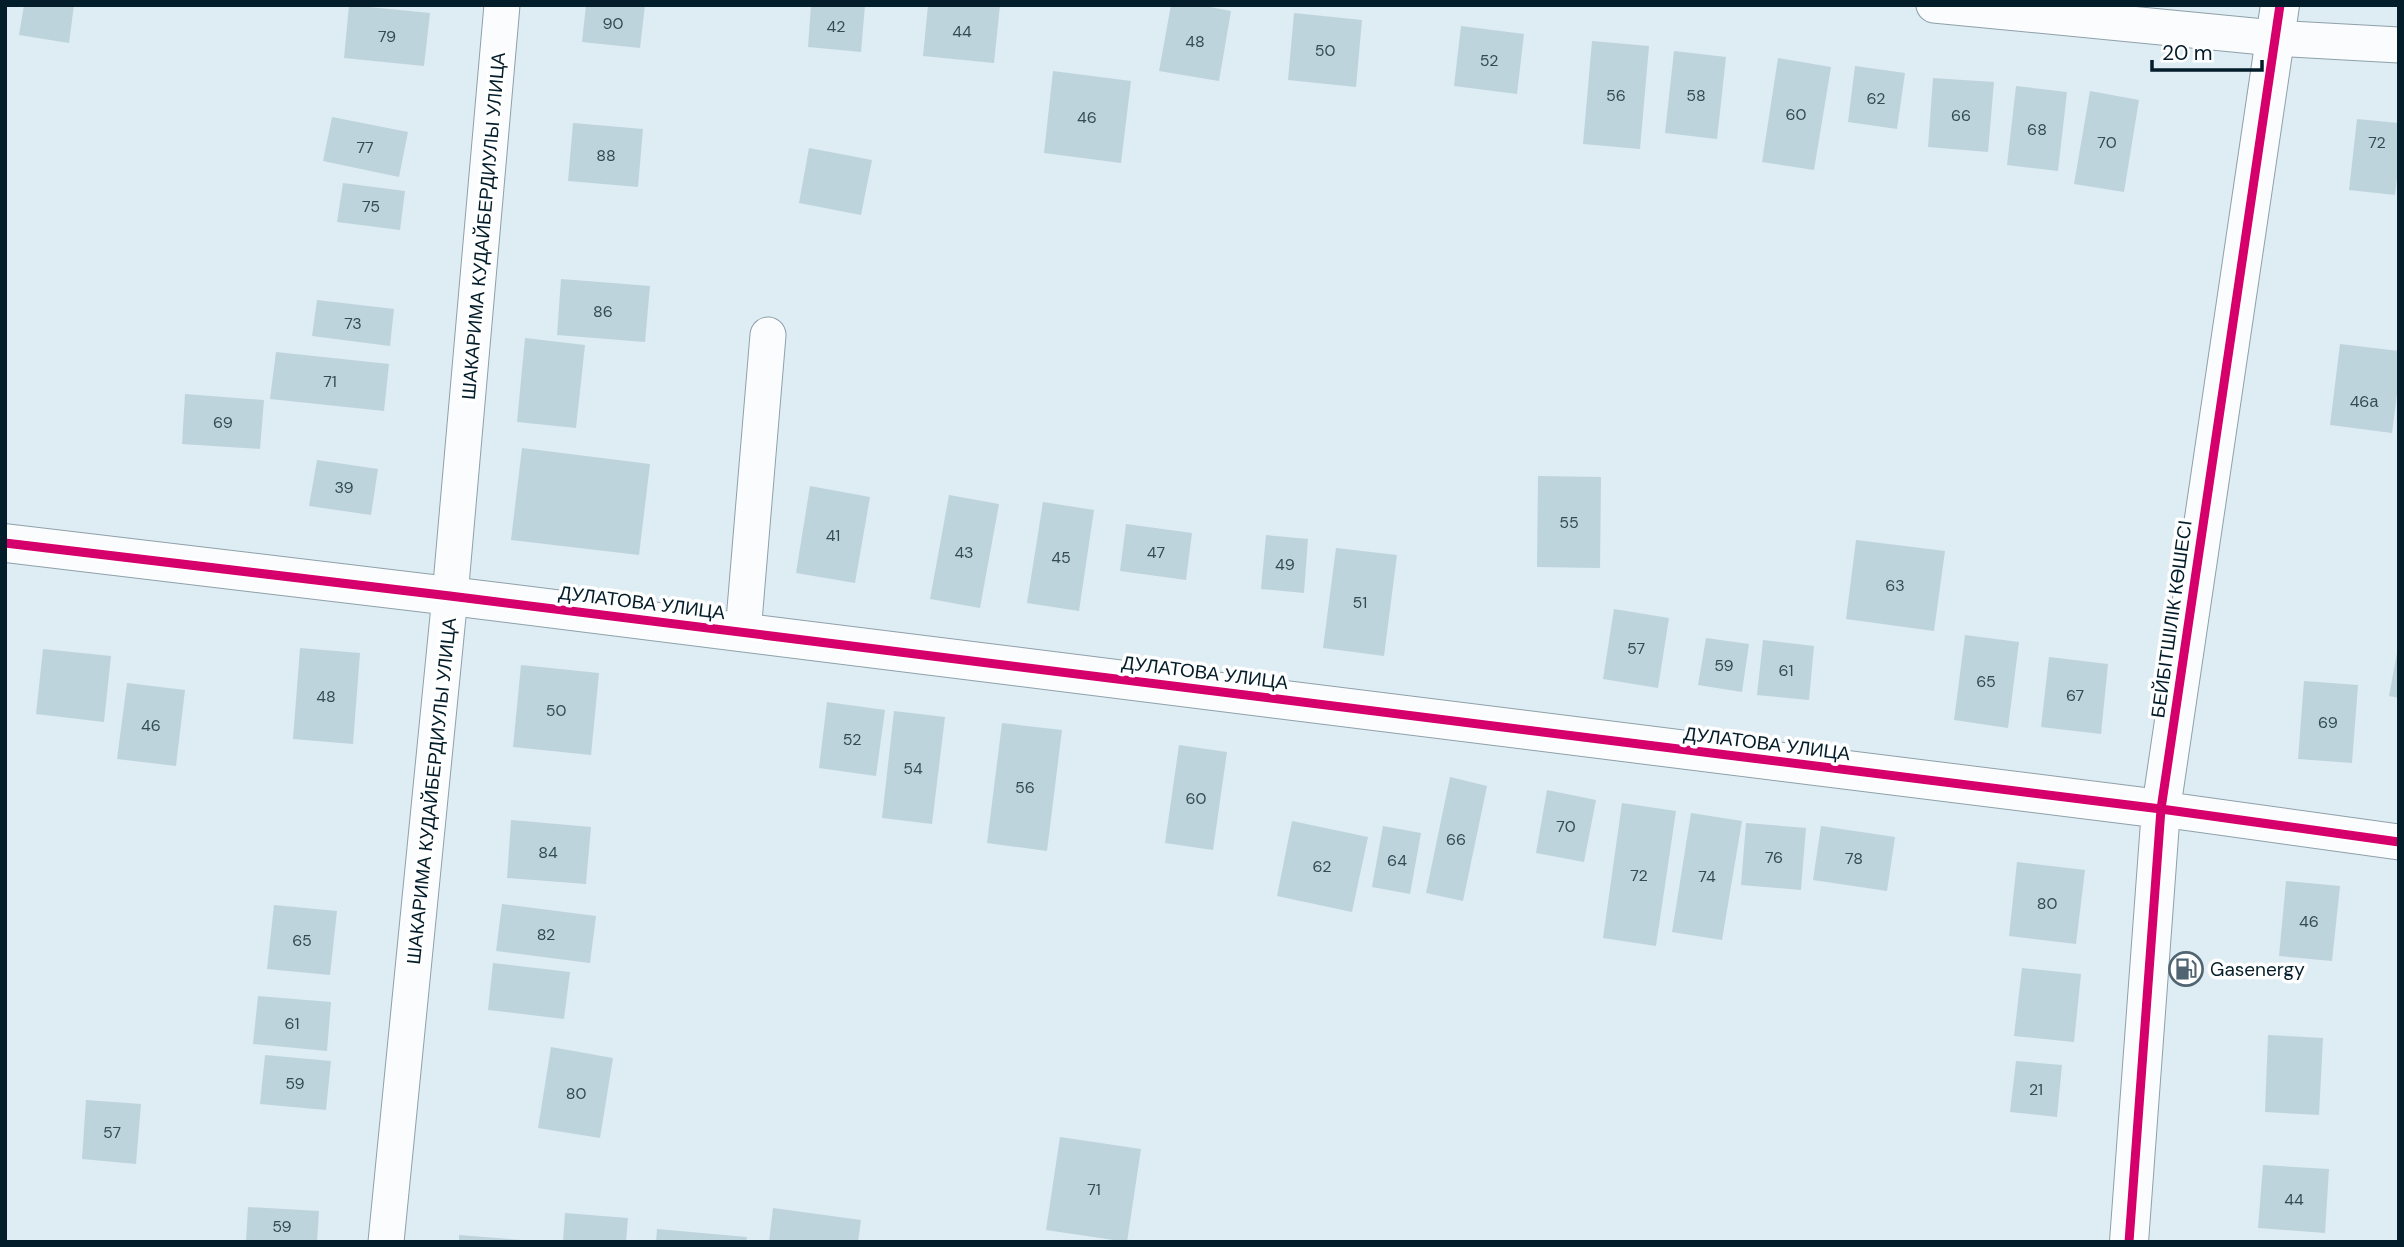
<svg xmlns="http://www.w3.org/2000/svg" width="2404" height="1247" viewBox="0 0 2404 1247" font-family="'DM Sans',sans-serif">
	<rect width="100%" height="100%" fill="#deecf4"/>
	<path fill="#bed4dc" d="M24 5H74L69 43 19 35Z
		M349 5 430 13 424 66 344 58Z
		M586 5H645L640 48 582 42Z
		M811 5H865L861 52 808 47Z
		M928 5H1000L994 63 923 56Z
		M1171 5H1200L1231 11 1219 81 1159 71Z
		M1294 13 1362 20 1356 87 1288 80Z
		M1461 26 1524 34 1517 94 1454 86Z
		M1592 41 1649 46 1640 149 1583 144Z
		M1674 51 1726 57 1717 139 1665 133Z
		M1778 58 1831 67 1814 170 1762 162Z
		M1855 66 1905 73 1897 129 1848 122Z
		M1053 71 1131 81 1121 163 1044 153Z
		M1933 78 1994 82 1988 152 1928 147Z
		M2016 86 2067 92 2058 171 2007 165Z
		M2090 91 2139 100 2124 192 2074 184Z
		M332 117 408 132 399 177 323 161Z
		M2357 119 2399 123V160L2395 195 2349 190Z
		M573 123 643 129 638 187 568 181Z
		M809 148 872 160 861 215 799 203Z
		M343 183 405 191 400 230 337 222Z
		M561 279 650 286 645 342 557 335Z
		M317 300 394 309 390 346 312 336Z
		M525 338 585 345 576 428 517 422Z
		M2340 344 2399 351V378L2392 433 2330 425Z
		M276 352 389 364 384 411 270 399Z
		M185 394 264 400 260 449 182 444Z
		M522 448 650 464 639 555 511 540Z
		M317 460 378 469 371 515 309 506Z
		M1538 476 1601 477 1600 568 1537 567Z
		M810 486 870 497 855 583 796 573Z
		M949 495 999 504 980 608 930 599Z
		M1043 502 1094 510 1079 611 1027 603Z
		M1126 524 1192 533 1186 580 1120 571Z
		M1266 535 1308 539 1304 593 1261 589Z
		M1856 540 1945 551 1934 631 1846 619Z
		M1336 548 1397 555 1384 656 1323 648Z
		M1614 609 1669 618 1658 688 1603 679Z
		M1965 635 2019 642 2008 728 1954 720Z
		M1706 638 1749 644 1742 692 1698 685Z
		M1763 640 1814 646 1809 700 1757 695Z
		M300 648 360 653 353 744 293 739Z
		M43 649 111 656 104 722 36 714Z
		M2397 653 2399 654V698L2389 696Z
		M2049 657 2108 664 2101 734 2041 727Z
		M521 665 599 673 591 755 513 747Z
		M2304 681 2358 685 2352 763 2298 759Z
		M127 683 185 690 176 766 117 759Z
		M827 702 885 710 876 776 819 768Z
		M894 711 945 717 932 824 882 818Z
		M1002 723 1062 730 1047 851 987 843Z
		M1179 745 1227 752 1213 850 1165 843Z
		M1450 777 1487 786 1463 901 1426 893Z
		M1547 790 1596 800 1584 862 1536 853Z
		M1622 803 1676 811 1656 946 1603 938Z
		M1691 813 1742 821 1722 940 1672 932Z
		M511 820 591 827 586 884 507 878Z
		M1292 821 1368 837 1352 912 1277 896Z
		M1746 823 1806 828 1801 890 1741 885Z
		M1383 826 1421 833 1410 894 1372 887Z
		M1821 826 1895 837 1887 891 1813 880Z
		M2017 862 2085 870 2076 944 2009 936Z
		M2286 881 2340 886 2332 961 2279 956Z
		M502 904 596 916 590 963 496 951Z
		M274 905 337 911 330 975 267 969Z
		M493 963 570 972 564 1019 488 1010Z
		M2022 968 2081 974 2074 1042 2014 1036Z
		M258 996 331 1002 327 1051 253 1044Z
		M2268 1035 2323 1038 2319 1115 2265 1112Z
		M551 1047 613 1058 600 1138 538 1128Z
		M265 1055 331 1061 326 1110 260 1104Z
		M2016 1061 2062 1065 2057 1117 2010 1112Z
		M86 1100 141 1104 136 1164 82 1159Z
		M1060 1137 1141 1149 1127 1242 1046 1230Z
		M2263 1165 2329 1169 2325 1233 2258 1228Z
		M248 1207 319 1211 317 1242H246Z
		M773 1208 861 1220 858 1242H769Z
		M565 1213 628 1218 626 1242H563Z
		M657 1229 747 1237 746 1242H656Z
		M459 1235 522 1240V1242H459Z"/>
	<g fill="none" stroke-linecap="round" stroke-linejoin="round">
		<g stroke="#8ea0aa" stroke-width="37">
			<path id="minor" d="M1934 5 2274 38 2399 45
				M743 633 768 335
				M2161 809 2399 842
				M386 1242 450 596 502 5"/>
		</g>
		<g stroke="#8ea0aa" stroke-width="40">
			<path id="tertiary" d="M5 543 450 596 2161 809
				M2129 1242 2161 809 2280 5"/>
		</g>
		<use href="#minor" stroke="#fafcfd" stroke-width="35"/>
		<use href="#tertiary" stroke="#fafcfd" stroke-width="38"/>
		<g stroke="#fff" stroke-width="13">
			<path id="cycleway" d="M5 543 450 596 2161 809 2399 842
				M2129 1242 2161 809 2280 5"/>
		</g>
		<use href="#cycleway" stroke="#d6006c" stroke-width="9"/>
	</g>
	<defs>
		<g id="fuel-ring" transform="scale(1.75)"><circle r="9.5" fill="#fff" stroke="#506571" stroke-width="1.5"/><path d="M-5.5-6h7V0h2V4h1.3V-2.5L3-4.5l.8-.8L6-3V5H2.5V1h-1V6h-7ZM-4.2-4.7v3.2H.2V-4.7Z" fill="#506571"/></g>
	</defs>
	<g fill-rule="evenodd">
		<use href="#fuel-ring" x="2186" y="969"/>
	</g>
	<g text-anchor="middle" stroke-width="7" stroke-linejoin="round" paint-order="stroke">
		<g font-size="16" fill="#324b56">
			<text x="613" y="29">90</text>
			<text x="836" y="32">42</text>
			<text x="962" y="37">44</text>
			<text x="387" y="42">79</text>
			<text x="1195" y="47">48</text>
			<text x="1325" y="56">50</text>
			<text x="1489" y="66">52</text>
			<text x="1616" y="101">56</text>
			<text x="1696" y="101">58</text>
			<text x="1876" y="104">62</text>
			<text x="1796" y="120">60</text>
			<text x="1961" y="121">66</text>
			<text x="1087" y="123">46</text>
			<text x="2037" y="135">68</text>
			<text x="2107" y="148">70</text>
			<text x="2377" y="148">72</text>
			<text x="365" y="153">77</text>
			<text x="606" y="161">88</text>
			<text x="371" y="212">75</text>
			<text x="603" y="317">86</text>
			<text x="353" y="329">73</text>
			<text x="330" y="387">71</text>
			<text x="2364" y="407">46а</text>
			<text x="223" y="428">69</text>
			<text x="344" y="493">39</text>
			<text x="1569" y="528">55</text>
			<text x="833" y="541">41</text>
			<text x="964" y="558">43</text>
			<text x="1156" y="558">47</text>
			<text x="1061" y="563">45</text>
			<text x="1285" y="570">49</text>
			<text x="1895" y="591">63</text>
			<text x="1360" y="608">51</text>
			<text x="1636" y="654">57</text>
			<text x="1724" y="671">59</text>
			<text x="1786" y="676">61</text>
			<text x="1986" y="687">65</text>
			<text x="2075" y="701">67</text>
			<text x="326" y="702">48</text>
			<text x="556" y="716">50</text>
			<text x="2328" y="728">69</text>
			<text x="151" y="731">46</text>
			<text x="852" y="745">52</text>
			<text x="913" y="774">54</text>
			<text x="1025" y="793">56</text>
			<text x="1196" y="804">60</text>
			<text x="1566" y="832">70</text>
			<text x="1456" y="845">66</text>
			<text x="548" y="858">84</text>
			<text x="1774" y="863">76</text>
			<text x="1854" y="864">78</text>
			<text x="1397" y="866">64</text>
			<text x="1322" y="872">62</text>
			<text x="1639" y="881">72</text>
			<text x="1707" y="882">74</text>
			<text x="2047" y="909">80</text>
			<text x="2309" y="927">46</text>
			<text x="546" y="940">82</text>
			<text x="302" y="946">65</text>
			<text x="292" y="1029">61</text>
			<text x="295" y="1089">59</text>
			<text x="2036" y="1095">21</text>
			<text x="576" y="1099">80</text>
			<text x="112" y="1138">57</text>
			<text x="1094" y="1195">71</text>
			<text x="2294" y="1205">44</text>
			<text x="282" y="1232">59</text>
		</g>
		<g font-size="19" fill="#031d2a" stroke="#fff">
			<text transform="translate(483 226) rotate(-85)" y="7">ШАКАРИМА КУДАЙБЕРДИУЛЫ УЛИЦА</text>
			<text transform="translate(642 602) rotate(7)" y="7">ДУЛАТОВА УЛИЦА</text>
			<text transform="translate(2171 619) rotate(-82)" y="7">БЕЙБІТШІЛІК КӨШЕСІ</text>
			<text transform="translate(1205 672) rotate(7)" y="7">ДУЛАТОВА УЛИЦА</text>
			<text transform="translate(1767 743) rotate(7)" y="7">ДУЛАТОВА УЛИЦА</text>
			<text transform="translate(431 791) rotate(-84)" y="7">ШАКАРИМА КУДАЙБЕРДИУЛЫ УЛИЦА</text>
		</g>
		<g font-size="19" fill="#031d2a" stroke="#fff" text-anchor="start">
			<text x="2210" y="976">Gasenergy</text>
		</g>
	</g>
	<rect width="2404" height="1247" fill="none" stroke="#031d2a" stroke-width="14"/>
	<path d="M2152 60v10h110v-10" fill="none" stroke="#031d2a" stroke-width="3.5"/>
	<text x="2162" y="60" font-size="21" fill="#031d2a" stroke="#ffffff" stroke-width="5" paint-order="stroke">20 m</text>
</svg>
